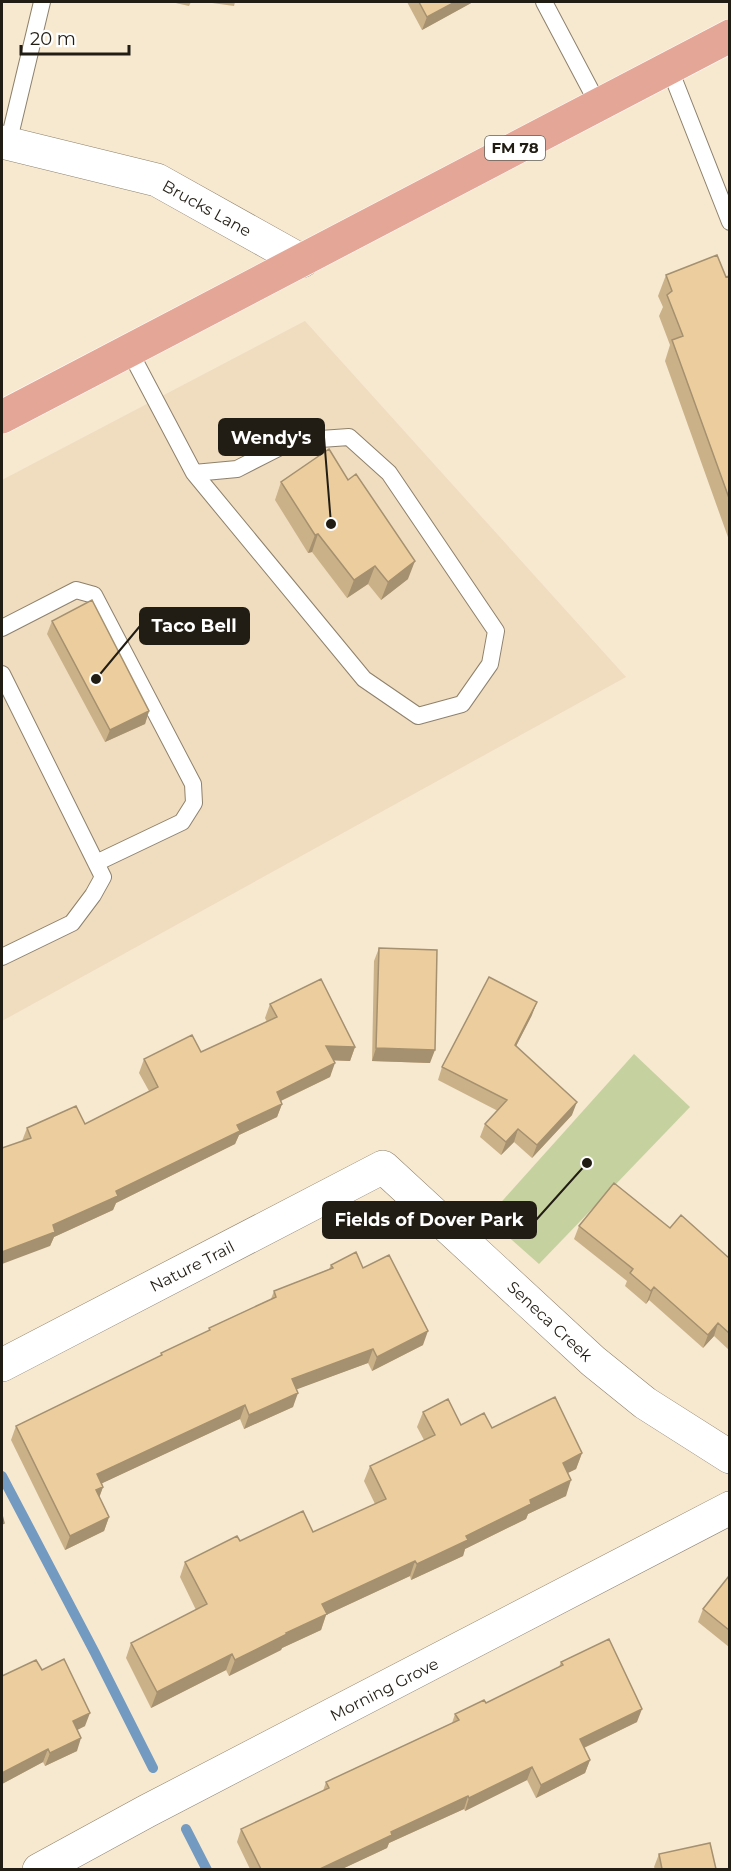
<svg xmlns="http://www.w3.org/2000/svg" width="731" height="1871" viewBox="0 0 731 1871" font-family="Montserrat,sans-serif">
	<rect width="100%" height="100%" fill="#f7e8d0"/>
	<path fill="#f0dcbf" d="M305 321 626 677 2 1021V480Z"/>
	<path fill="#c5d19e" d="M634 1054 690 1107 539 1264 487 1218Z"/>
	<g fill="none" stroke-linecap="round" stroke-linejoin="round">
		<path stroke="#739ac0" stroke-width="10" d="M2 1476 95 1653 153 1768
			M186 1829 207 1870"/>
		<g stroke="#8e816b" stroke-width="18">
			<path id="service" d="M544 2 598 104
				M669 67 730 222
				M8 144 42 2
				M129 350 194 473 237 469 292 441 349 437 389 473 496 631 490 664 462 704 418 716 364 679 194 473
				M2 628 76 590 94 595 193 784 194 803 182 822 96 863
				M2 674 103 877 93 895 72 923 2 957"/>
		</g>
		<g stroke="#8e816b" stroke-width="34">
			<path id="minor" d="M2 1365 383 1167 593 1361 645 1403 730 1457
				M39 1870 147 1811 730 1508"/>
		</g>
		<g stroke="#8e816b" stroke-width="34">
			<path id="tertiary" d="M2 142 157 180 302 261"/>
		</g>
		<g stroke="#fff" stroke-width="34">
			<path id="primary" d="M2 417 730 36"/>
		</g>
		<use href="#service" stroke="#fff" stroke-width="16"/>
		<use href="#minor" stroke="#fff" stroke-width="33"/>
		<use href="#tertiary" stroke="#fff" stroke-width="33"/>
		<use href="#primary" stroke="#e4a696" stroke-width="33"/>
	</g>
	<path fill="#cbb188" d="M171 2H191L189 6Z
		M205 2H235L234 6Z
		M407 2H473L422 30Z
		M666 275 726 277 729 276V540L665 361 670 345 659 316 663 307 658 296Z
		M281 482 408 579 381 600 368 584 347 598 312 552 308 553 275 500Z
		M52 621 149 711 145 724 105 742 47 634Z
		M379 948 430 1063 372 1061 374 961Z
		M270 1004 355 1047 350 1061 334 1060 330 1077 281 1101 282 1104 277 1117 239 1135 235 1144 116 1203 113 1210 54 1237 50 1246 22 1141 27 1128 85 1124 149 1091 139 1073 144 1059 201 1052 267 1022 265 1018Z
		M532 1015 516 1046 572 1115 532 1158 514 1142 501 1155 480 1137 485 1124 498 1111 438 1080 442 1067Z
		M579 1226 670 1228 729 1258V1350L714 1336 703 1348 649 1300 646 1304 625 1286 627 1281 574 1239Z
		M331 1265 363 1268 423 1345 372 1371 368 1363 296 1389 293 1407 244 1429 240 1419 102 1483 103 1487 99 1497 109 1517 104 1531 65 1550 11 1440 16 1426 160 1356 161 1353 208 1331 209 1328 271 1299 274 1291 329 1269Z
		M423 1412 461 1425 492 1428 582 1453 576 1469 568 1473 566 1496 528 1514 526 1519 465 1549 463 1556 411 1580 410 1576 326 1615 321 1630 282 1648 281 1650 229 1676 226 1670 151 1708 126 1658 131 1643 196 1610 180 1577 185 1562 240 1541 313 1532 375 1504 364 1481 370 1466 424 1440 417 1427Z
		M729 1576V1647L698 1622 703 1609Z
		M561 1662 637 1722 584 1748 590 1760 585 1773 536 1798 527 1780 465 1811 464 1809 389 1843 387 1848 342 1869H250L237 1842 241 1829 323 1791 326 1782 452 1723 455 1714 486 1703 559 1667Z
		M42 1670 85 1726 77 1730V1751L45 1766 43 1762 2 1784V1676Z
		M659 1854 716 1869H655L654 1867Z"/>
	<path fill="#a5906f" d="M455 2H473L422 30 427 17Z
		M318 534 312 552 308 553 315 535Z
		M415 561 408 579 381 600 388 582Z
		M375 566 368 584 347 598 354 580Z
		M149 711 145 724 105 742 110 730Z
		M537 1002 532 1015 510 1058 515 1045Z
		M326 1046 355 1047 350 1061 322 1060Z
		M376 1048 435 1050 430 1063 372 1061Z
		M335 1063 330 1077 272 1105 277 1092Z
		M577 1102 572 1115 532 1158 537 1145Z
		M282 1104 277 1117 239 1135 235 1144 116 1203 113 1210 54 1237 50 1246 2 1264V1252L116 1191 237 1125Z
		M518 1129 514 1142 501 1155 506 1142Z
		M654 1287 649 1300 646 1304 651 1291Z
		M718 1323 714 1336 703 1348 708 1335Z
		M428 1331 423 1345 372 1371 377 1357Z
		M373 1349 368 1363 287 1393 292 1379Z
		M298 1393 293 1407 244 1429 249 1415Z
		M245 1405 240 1419 92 1488 97 1474Z
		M582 1453 576 1469 557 1478 563 1463Z
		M571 1480 566 1496 528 1514 526 1519 465 1549 463 1556 411 1580 417 1564 530 1500Z
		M103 1487 98 1501 96 1490Z
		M109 1517 104 1531 65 1550 70 1536Z
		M415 1561 410 1576 326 1615 321 1630 282 1648 281 1650 229 1676 235 1660 286 1633 322 1604Z
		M232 1654 226 1670 151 1708 157 1692Z
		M642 1709 637 1722 575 1752 580 1739Z
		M90 1713 85 1726 69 1734 73 1721Z
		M81 1738 77 1751 45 1766 50 1753Z
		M48 1749 43 1762 2 1784V1773Z
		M590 1760 585 1773 536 1798 541 1785Z
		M532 1767 527 1780 465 1811 469 1798Z
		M468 1796 464 1809 389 1843 387 1848 342 1869H320L391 1832Z"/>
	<path fill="#ecce9e" stroke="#a5906f" stroke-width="1.5" d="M419 2H455L427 17Z
		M717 255 726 277 729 276V498L672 340 683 336 667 295 672 291 666 275Z
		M329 449 348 480 356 474 415 561 388 582 375 566 354 580 318 534 315 535 281 482Z
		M92 600 149 711 110 730 52 621Z
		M379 948 437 950 435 1050 376 1048Z
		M489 977 537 1002 515 1045 577 1102 537 1145 518 1129 506 1142 485 1124 507 1100 442 1067Z
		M321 979 355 1047 326 1046 335 1063 277 1092 282 1104 237 1125 240 1131 116 1191 118 1196 53 1225 55 1232 2 1252V1148L31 1138 27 1128 76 1106 85 1124 158 1087 144 1059 192 1035 201 1052 277 1017 270 1004Z
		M614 1183 670 1228 681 1215 729 1258V1333L718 1323 708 1335 654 1287 651 1291 630 1273 633 1269 579 1226Z
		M356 1252 363 1268 389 1255 428 1331 377 1357 373 1349 292 1379 298 1393 249 1415 245 1405 97 1474 103 1487 96 1490 109 1517 70 1536 16 1426 162 1355 161 1353 210 1330 209 1328 276 1297 274 1291 333 1268 331 1265Z
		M555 1397 582 1453 563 1463 571 1480 530 1500 531 1504 466 1536 468 1540 417 1564 415 1561 322 1604 327 1614 286 1633 287 1634 235 1660 232 1654 157 1692 131 1643 207 1604 185 1562 237 1536 240 1541 303 1511 313 1532 386 1499 370 1466 435 1435 423 1412 448 1399 461 1425 484 1413 492 1428Z
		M2 1515 4 1523 2 1524Z
		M729 1576V1630L703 1609Z
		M609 1639 642 1709 580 1739 590 1760 541 1785 532 1767 469 1798 468 1796 391 1832 392 1835 320 1869H261L241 1829 329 1788 326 1782 459 1720 455 1714 484 1700 486 1703 563 1665 561 1662Z
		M64 1659 90 1713 73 1721 81 1738 50 1753 48 1749 2 1773V1676L36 1660 42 1670Z
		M710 1843 716 1869H662L659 1854Z"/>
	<g text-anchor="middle" stroke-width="6" stroke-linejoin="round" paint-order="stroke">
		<rect fill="#fff" stroke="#64615a" stroke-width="1.5" x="485" y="136" width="60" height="24" rx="4.5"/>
		<g font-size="15" font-weight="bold" fill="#221d14">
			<text x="515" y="153">FM 78</text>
		</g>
		<g font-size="16" fill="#221d14" stroke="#fff">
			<text transform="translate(207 208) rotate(29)" y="6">Brucks Lane</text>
			<text transform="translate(192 1266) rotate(-27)" y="6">Nature Trail</text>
			<text transform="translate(550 1321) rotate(43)" y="6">Seneca Creek</text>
			<text transform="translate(384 1689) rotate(-27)" y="6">Morning Grove</text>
		</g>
	</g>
	<path fill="none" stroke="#221d14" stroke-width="2" d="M331 524L324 437M96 679L140 626M587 1163L536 1220"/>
	<g fill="#221d14" stroke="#fff" stroke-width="2">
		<circle cx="331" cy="524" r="6"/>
		<circle cx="96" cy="679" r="6"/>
		<circle cx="587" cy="1163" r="6"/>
	</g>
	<g fill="#221d14" stroke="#221d14" stroke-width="2">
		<rect x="219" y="419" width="105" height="36" rx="6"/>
		<rect x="140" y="608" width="109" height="36" rx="6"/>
		<rect x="323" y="1202" width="213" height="36" rx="6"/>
	</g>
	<g font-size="18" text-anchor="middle" font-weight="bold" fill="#fff">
		<text x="271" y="444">Wendy's</text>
		<text x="194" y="632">Taco Bell</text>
		<text x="429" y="1226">Fields of Dover Park</text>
	</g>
	<rect width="731" height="1871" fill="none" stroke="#221d14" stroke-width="6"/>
	<path d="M21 45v9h108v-9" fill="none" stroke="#221d14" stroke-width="3"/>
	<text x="30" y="45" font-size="18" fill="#221d14" stroke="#ffffff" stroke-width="4.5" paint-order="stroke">20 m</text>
</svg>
